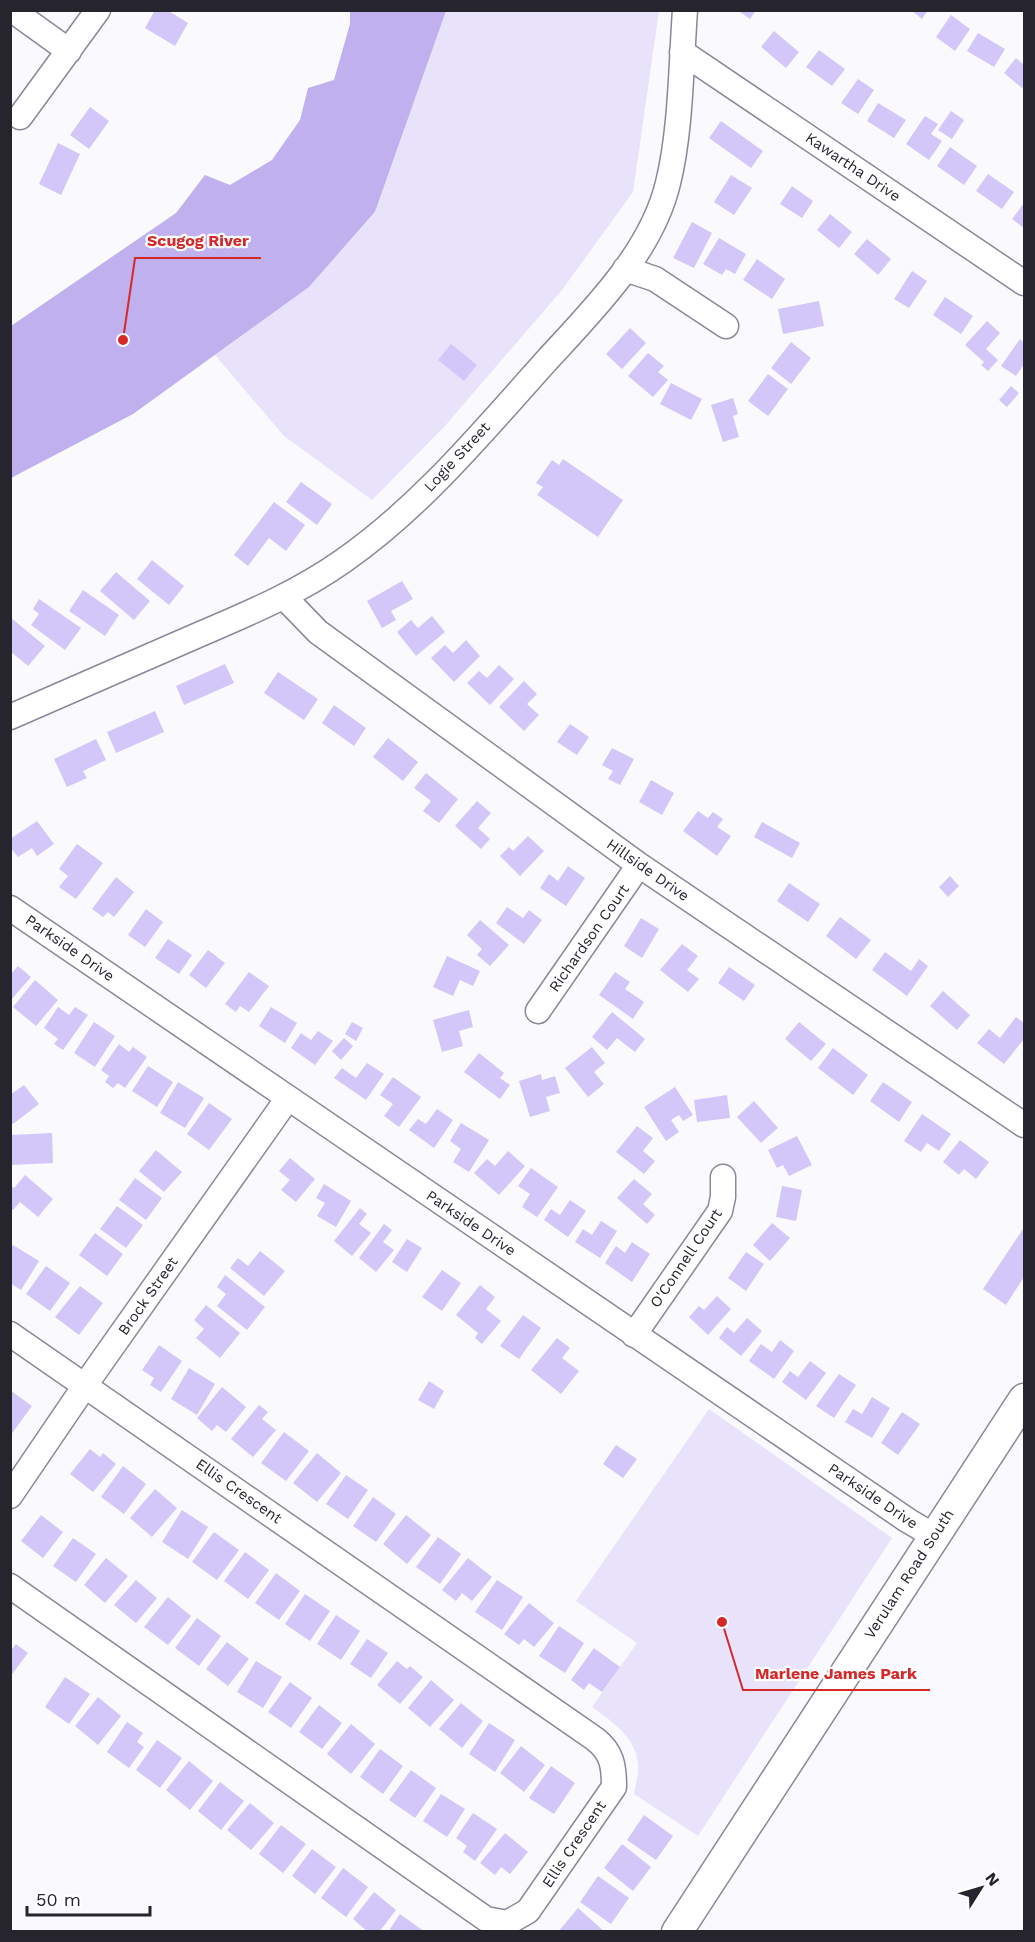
<svg xmlns="http://www.w3.org/2000/svg" width="1035" height="1942" viewBox="0 0 1035 1942" font-family="'Work Sans',sans-serif">
	<rect width="100%" height="100%" fill="#faf9fd"/>
	<path fill="#e8e3fa" d="M446 11H659L633 192 562 290 444 427 372 500 284 436 215 355 309 287 375 213Z
		M709 1409 892 1538 698 1836 634 1794C635 1786 638 1778 638 1770 640 1740 613 1722 592 1707L637 1643 576 1601Z"/>
	<path fill="#c0b0ed" d="M350 11H446L375 212 309 287 133 414 11 478V326L176 213 205 175 230 185 272 160 300 120 308 88 334 80 350 24Z"/>
	<path fill="#d3c7f9" d="M155 10H167L188 23 175 46 145 28Z
		M737 10H756L750 19Z
		M911 10H928L922 19Z
		M951 15 970 29 955 51 936 37Z
		M774 31 799 52 786 68 761 47Z
		M978 33 1005 49 994 67 967 51Z
		M819 50 845 69 832 86 806 67Z
		M1016 58 1024 65V85L1022 88 1004 73Z
		M858 79 874 90 858 114 841 103Z
		M878 103 906 120 894 138 867 121Z
		M90 107 109 121 89 149 70 135Z
		M951 111 964 120 952 139 938 130Z
		M925 116 938 124 931 134 942 141 929 160 906 144Z
		M721 121 763 151 751 168 709 138Z
		M58 143 80 154 61 195 39 184Z
		M950 147 977 166 964 185 937 166Z
		M988 174 1014 192 1002 209 976 191Z
		M731 175 752 188 734 215 714 202Z
		M792 186 813 201 802 218 780 204Z
		M1024 203V228L1012 219Z
		M830 214 852 232 839 248 817 230Z
		M692 222 712 233 694 268 673 258Z
		M719 238 746 254 735 274 726 269 722 275 703 264Z
		M867 239 891 259 878 275 854 254Z
		M757 259 785 279 772 299 743 280Z
		M912 271 927 281 909 308 894 299Z
		M945 297 973 316 961 334 933 315Z
		M819 301 824 326 783 334 778 309Z
		M987 321 1000 333 986 349 998 360 988 371 981 365 984 362 965 345Z
		M630 328 646 343 622 369 606 354Z
		M1020 339 1024 343V364L1016 376 1001 366Z
		M791 342 811 358 791 384 771 368Z
		M451 344 477 365 464 381 438 360Z
		M648 353 664 366 658 372 668 380 653 397 628 376Z
		M768 374 788 389 768 416 748 401Z
		M671 383 702 399 691 420 660 404Z
		M1011 386 1019 393 1007 407 999 400Z
		M733 398 738 414 733 416 739 437 723 442 711 405Z
		M563 459 623 500 598 537 537 495 543 487 536 483 552 460 559 465Z
		M301 482 332 504 317 525 286 502Z
		M274 502 305 525 286 551 269 538 248 566 234 555Z
		M152 560 184 586 169 605 137 579Z
		M116 572 150 601 134 620 100 591Z
		M402 581 413 599 391 611 396 620 382 628 367 601Z
		M83 590 119 615 105 636 69 611Z
		M39 599 81 628 65 650 31 625 39 614 33 609Z
		M432 616 445 632 416 656 397 632 411 620 418 628Z
		M10 617 45 646 28 666 10 651Z
		M466 640 480 656 454 682 431 658 445 645 453 653Z
		M225 664 234 683 184 705 176 686Z
		M499 665 514 679 490 705 467 683 479 671 487 678Z
		M278 672 318 699 304 720 264 693Z
		M524 681 537 694 527 704 539 715 524 731 499 707Z
		M334 705 366 728 354 746 322 723Z
		M155 711 164 732 116 753 107 732Z
		M570 724 589 737 577 755 557 742Z
		M388 738 418 762 403 781 373 757Z
		M96 739 106 760 83 771 87 778 67 787 54 759Z
		M612 748 634 759 620 785 608 779 613 771 602 765Z
		M426 773 458 799 439 823 423 811 431 801 414 788Z
		M651 780 674 793 662 815 639 802Z
		M477 801 491 813 478 828 490 839 481 849 455 826Z
		M698 811 708 818 713 812 723 819 717 827 731 836 717 856 683 831Z
		M37 821 54 844 37 856 32 848 18 857 10 847V839Z
		M762 822 800 843 792 858 754 837Z
		M528 836 544 851 520 876 500 856 509 847 513 851Z
		M77 844 103 863 76 899 59 887 68 876 59 869Z
		M568 866 585 878 566 906 540 888 549 874 558 881Z
		M950 876 959 886 948 897 939 887Z
		M116 877 134 892 114 917 108 912 103 917 92 909Z
		M789 883 820 904 808 922 777 901Z
		M507 907 523 918 529 910 542 920 524 944 496 923Z
		M146 909 163 922 145 947 128 935Z
		M840 917 871 940 856 959 826 936Z
		M641 918 659 929 642 958 624 946Z
		M480 920 509 945 490 966 477 955 482 949 467 935Z
		M168 939 192 955 179 974 155 958Z
		M682 944 698 956 687 970 699 979 688 992 660 970Z
		M208 950 225 963 206 988 189 975Z
		M885 952 911 971 919 959 928 966 907 996 872 970Z
		M447 956 480 971 473 986 460 980 453 996 433 987Z
		M18 966 31 977 10 1001V975Z
		M729 967 755 985 744 1001 718 983Z
		M249 972 269 986 249 1012 240 1006 236 1012 225 1004Z
		M615 972 630 982 625 989 644 1002 633 1019 599 995Z
		M35 980 58 1000 36 1026 13 1007Z
		M943 991 970 1015 957 1030 930 1006Z
		M58 1007 69 1015 75 1007 88 1015 63 1050 54 1044 58 1039 44 1028Z
		M271 1007 297 1023 285 1043 259 1026Z
		M469 1010 473 1027 459 1031 463 1046 442 1052 433 1020Z
		M612 1012 645 1039 635 1052 617 1038 607 1050 592 1037Z
		M1016 1017 1024 1023V1039L1004 1064 977 1043 989 1029 1000 1038Z
		M94 1022 115 1036 95 1067 74 1053Z
		M352 1022 363 1028 356 1041 345 1034Z
		M799 1022 826 1044 811 1061 785 1039Z
		M318 1031 333 1041 315 1065 291 1048 301 1033 311 1040Z
		M344 1038 353 1046 341 1060 332 1051Z
		M119 1044 129 1052 133 1047 147 1057 125 1088 118 1083 113 1088 105 1082 109 1076 101 1070Z
		M592 1047 605 1063 594 1072 604 1084 588 1097 565 1068Z
		M833 1048 868 1075 853 1095 818 1068Z
		M479 1053 504 1073 500 1078 510 1085 500 1099 464 1072Z
		M367 1063 384 1074 366 1100 334 1078 342 1068 356 1078Z
		M148 1066 173 1082 157 1107 132 1091Z
		M541 1074 542 1080 555 1076 560 1093 546 1097 550 1111 530 1117 519 1081Z
		M393 1077 421 1097 399 1127 384 1116 393 1104 380 1095Z
		M178 1082 204 1098 185 1128 160 1113Z
		M883 1082 912 1102 899 1122 870 1101Z
		M24 1085 39 1104 13 1124 10 1120V1095Z
		M675 1087 693 1115 683 1121 679 1115 671 1120 679 1132 666 1141 644 1107Z
		M727 1095 730 1118 697 1122 694 1100Z
		M754 1101 778 1128 761 1143 737 1117Z
		M209 1103 232 1119 209 1150 187 1134Z
		M437 1109 453 1120 434 1148 409 1130 418 1119 426 1124Z
		M922 1114 951 1134 939 1151 927 1143 921 1152 904 1141Z
		M461 1123 489 1140 469 1172 453 1162 461 1149 450 1141Z
		M637 1126 653 1138 643 1151 655 1161 644 1174 616 1152Z
		M52 1133 53 1163 12 1165 11 1135Z
		M797 1136 812 1165 789 1176 783 1165 777 1168 768 1150Z
		M960 1140 989 1162 976 1179 964 1169 959 1175 943 1162Z
		M156 1150 182 1172 164 1192 139 1171Z
		M508 1151 525 1166 499 1195 474 1173 487 1159 495 1166Z
		M290 1158 315 1179 296 1202 281 1190 290 1180 279 1171Z
		M531 1168 558 1187 537 1217 522 1207 530 1194 518 1186Z
		M25 1175 53 1199 38 1217 20 1202 13 1210 10 1208V1185L14 1188Z
		M135 1178 162 1198 146 1220 119 1200Z
		M634 1179 652 1194 643 1204 655 1215 647 1224 617 1198Z
		M324 1184 351 1201 336 1227 317 1216 325 1203 316 1198Z
		M782 1186 802 1190 796 1221 776 1217Z
		M570 1200 586 1211 568 1237 544 1220 551 1209 560 1215Z
		M117 1206 143 1225 126 1248 100 1229Z
		M360 1208 367 1214 359 1224 371 1233 352 1256 334 1241Z
		M601 1221 617 1231 600 1258 575 1242 583 1229 592 1235Z
		M772 1223 790 1238 770 1261 753 1245Z
		M384 1224 392 1230 383 1242 394 1250 376 1272 359 1258Z
		M1023 1229 1024 1230V1277L1006 1305 983 1289Z
		M95 1233 123 1254 107 1276 79 1255Z
		M407 1239 422 1248 407 1272 392 1262Z
		M632 1242 650 1254 632 1282 605 1263 616 1246 625 1253Z
		M13 1245 39 1261 21 1290 10 1283V1250Z
		M260 1251 285 1271 264 1296 230 1268 238 1258 248 1266Z
		M746 1252 764 1264 746 1291 728 1278Z
		M46 1266 70 1283 50 1311 26 1294Z
		M442 1270 461 1283 442 1311 422 1297Z
		M225 1275 265 1307 247 1330 217 1306 226 1294 217 1287Z
		M480 1285 495 1297 486 1309 501 1321 482 1344 475 1338 478 1333 456 1315Z
		M80 1286 103 1303 79 1335 55 1317Z
		M717 1296 731 1309 708 1335 689 1317 699 1306 704 1310Z
		M206 1305 240 1333 220 1358 196 1338 204 1329 194 1320Z
		M523 1315 541 1328 519 1359 500 1346Z
		M747 1318 762 1331 741 1356 719 1338 727 1327 734 1333Z
		M557 1338 570 1348 562 1358 579 1371 561 1394 531 1370Z
		M780 1340 794 1351 774 1379 749 1361 761 1344 772 1352Z
		M159 1345 182 1361 161 1392 150 1385 154 1378 142 1370Z
		M810 1361 826 1373 806 1400 782 1382 790 1371 798 1377Z
		M189 1368 215 1384 197 1415 171 1399Z
		M839 1374 856 1385 834 1418 816 1406Z
		M429 1381 444 1391 434 1409 418 1400Z
		M222 1387 246 1407 226 1432 217 1425 212 1431 197 1418Z
		M10 1390 32 1406 10 1436Z
		M872 1397 890 1408 872 1438 845 1422 853 1409 862 1414Z
		M259 1405 268 1412 262 1419 276 1430 253 1457 231 1439Z
		M902 1412 920 1424 898 1455 881 1443Z
		M284 1432 309 1451 286 1481 261 1463Z
		M616 1445 637 1459 623 1478 603 1464Z
		M90 1449 100 1457 103 1453 116 1464 93 1492 70 1474Z
		M317 1453 341 1473 317 1502 293 1483Z
		M123 1466 146 1484 124 1514 101 1497Z
		M346 1475 368 1490 348 1519 326 1504Z
		M155 1489 177 1508 152 1537 130 1518Z
		M373 1497 396 1514 376 1542 353 1526Z
		M182 1510 208 1527 188 1559 162 1542Z
		M41 1515 63 1532 43 1558 21 1541Z
		M406 1515 431 1535 407 1564 383 1544Z
		M214 1532 239 1550 217 1580 192 1562Z
		M438 1537 461 1554 440 1584 416 1567Z
		M73 1538 96 1554 76 1582 53 1566Z
		M245 1552 269 1570 248 1599 224 1581Z
		M106 1558 128 1576 105 1603 84 1585Z
		M468 1558 492 1577 472 1601 462 1593 456 1601 442 1590Z
		M276 1573 300 1591 279 1620 255 1603Z
		M136 1580 157 1598 136 1623 114 1605Z
		M497 1580 523 1597 502 1630 475 1612Z
		M305 1594 330 1611 310 1641 285 1624Z
		M168 1597 191 1616 168 1645 144 1627Z
		M529 1603 554 1623 534 1647 524 1639 519 1645 504 1634Z
		M336 1615 360 1631 341 1660 317 1644Z
		M197 1618 221 1636 199 1666 175 1648Z
		M559 1626 584 1643 565 1673 539 1656Z
		M367 1639 388 1653 371 1678 350 1664Z
		M227 1642 249 1659 228 1686 206 1669Z
		M16 1644 28 1653 10 1677V1648L12 1649Z
		M594 1648 620 1667 602 1692 589 1683 584 1690 571 1680Z
		M256 1661 282 1677 263 1708 237 1692Z
		M397 1661 407 1669 410 1666 423 1677 400 1704 377 1685Z
		M65 1677 90 1694 69 1724 45 1707Z
		M431 1680 454 1700 430 1727 408 1708Z
		M290 1682 312 1698 291 1728 268 1712Z
		M98 1697 121 1716 98 1745 75 1726Z
		M461 1703 483 1721 462 1748 439 1729Z
		M319 1705 342 1723 322 1749 299 1732Z
		M127 1722 143 1733 137 1742 144 1747 129 1768 107 1752Z
		M489 1723 515 1740 495 1772 469 1754Z
		M351 1724 375 1744 351 1774 327 1754Z
		M157 1740 182 1758 160 1788 136 1770Z
		M521 1746 545 1765 524 1792 500 1773Z
		M380 1749 403 1766 383 1794 360 1777Z
		M189 1761 213 1781 190 1810 166 1790Z
		M551 1766 575 1783 554 1814 529 1798Z
		M411 1770 436 1788 415 1818 389 1800Z
		M220 1782 244 1801 221 1830 198 1811Z
		M441 1794 465 1809 447 1837 423 1821Z
		M250 1803 274 1823 251 1850 227 1830Z
		M473 1813 497 1829 475 1861 463 1852 467 1846 456 1838Z
		M644 1815 673 1836 656 1860 627 1840Z
		M281 1825 306 1844 283 1873 259 1854Z
		M505 1833 528 1852 510 1874 501 1867 495 1875 480 1863Z
		M622 1844 651 1867 633 1891 604 1868Z
		M312 1849 336 1867 315 1894 292 1876Z
		M343 1868 368 1887 346 1917 321 1898Z
		M598 1876 629 1898 611 1924 580 1902Z
		M374 1892 396 1910 379 1932H368L353 1919Z
		M578 1908 605 1932H558Z
		M400 1914 425 1932H388Z"/>
	<g fill="none" stroke-linecap="round" stroke-linejoin="round">
		<g stroke="#8b879a" stroke-width="27">
			<path id="minor" d="M12 10 69 51
				M682 52 1024 283
				M20 117 98 10
				M625 269 655 279 726 326
				M285 598 318 632 639 865 1024 1125
				M10 717C70 691 129 665 189 639 242 616 295 595 343 561 422 506 484 430 548 359 594 309 652 251 668 183 681 131 681 65 685 10
				M10 908 907 1520 934 1536
				M538 1011 639 865
				M10 1334 595 1739C612 1752 614 1766 614 1787L528 1911 507 1923 486 1919 10 1586
				M634 1335 720 1211 723 1197V1177
				M10 1496 95 1371 288 1098"/>
		</g>
		<g stroke="#8b879a" stroke-width="33">
			<path id="major" d="M677 1932 1024 1399"/>
		</g>
		<use href="#minor" stroke="#fff" stroke-width="24"/>
		<use href="#major" stroke="#fff" stroke-width="30"/>
	</g>
	<g text-anchor="middle" stroke-width="4.5" stroke-linejoin="round" paint-order="stroke">
		<g font-size="15" fill="#26242c" stroke="#fff">
			<text transform="translate(853 167) rotate(34)" y="5">Kawartha Drive</text>
			<text transform="translate(457 457) rotate(-47)" y="5">Logie Street</text>
			<text transform="translate(648 870) rotate(35)" y="5">Hillside Drive</text>
			<text transform="translate(589 938) rotate(-55)" y="5">Richardson Court</text>
			<text transform="translate(70 948) rotate(35)" y="5">Parkside Drive</text>
			<text transform="translate(471 1223) rotate(34)" y="5">Parkside Drive</text>
			<text transform="translate(686 1258) rotate(-56)" y="5">O'Connell Court</text>
			<text transform="translate(148 1296) rotate(-55)" y="5">Brock Street</text>
			<text transform="translate(239 1491) rotate(35)" y="5">Ellis Crescent</text>
			<text transform="translate(873 1496) rotate(34)" y="5">Parkside Drive</text>
			<text transform="translate(909 1574) rotate(-57)" y="5">Verulam Road South</text>
			<text transform="translate(574 1844) rotate(-56)" y="5">Ellis Crescent</text>
		</g>
	</g>
	<path fill="none" stroke="#d62828" stroke-width="2" d="M123 340L135 258H261M722 1622L743 1690H930"/>
	<g fill="#d62828" stroke="#fff" stroke-width="2">
		<circle cx="123" cy="340" r="6"/>
		<circle cx="722" cy="1622" r="6"/>
	</g>
	<g font-size="16" text-anchor="middle" font-weight="bold" fill="#d62828" stroke="#fff" stroke-width="4.5" stroke-linejoin="round" paint-order="stroke">
		<text x="198" y="246">Scugog River</text>
		<text x="836" y="1679">Marlene James Park</text>
	</g>
	<rect width="1035" height="1942" fill="none" stroke="#26242c" stroke-width="24"/>
	<g transform="translate(981 1888) rotate(53)" stroke="#ffffff" stroke-width="4.5" paint-order="stroke">
	<path d="M0-4.5L10 22L0 15L-10 22Z" fill="#26242c"/>
	<text y="-9" font-size="16" font-weight="bold" text-anchor="middle" fill="#26242c">N</text>
	</g>
	<path d="M27 1906v9h123v-9" fill="none" stroke="#26242c" stroke-width="3"/>
	<text x="36" y="1906" font-size="18" fill="#26242c" stroke="#ffffff" stroke-width="4.5" paint-order="stroke">50 m</text>
</svg>
